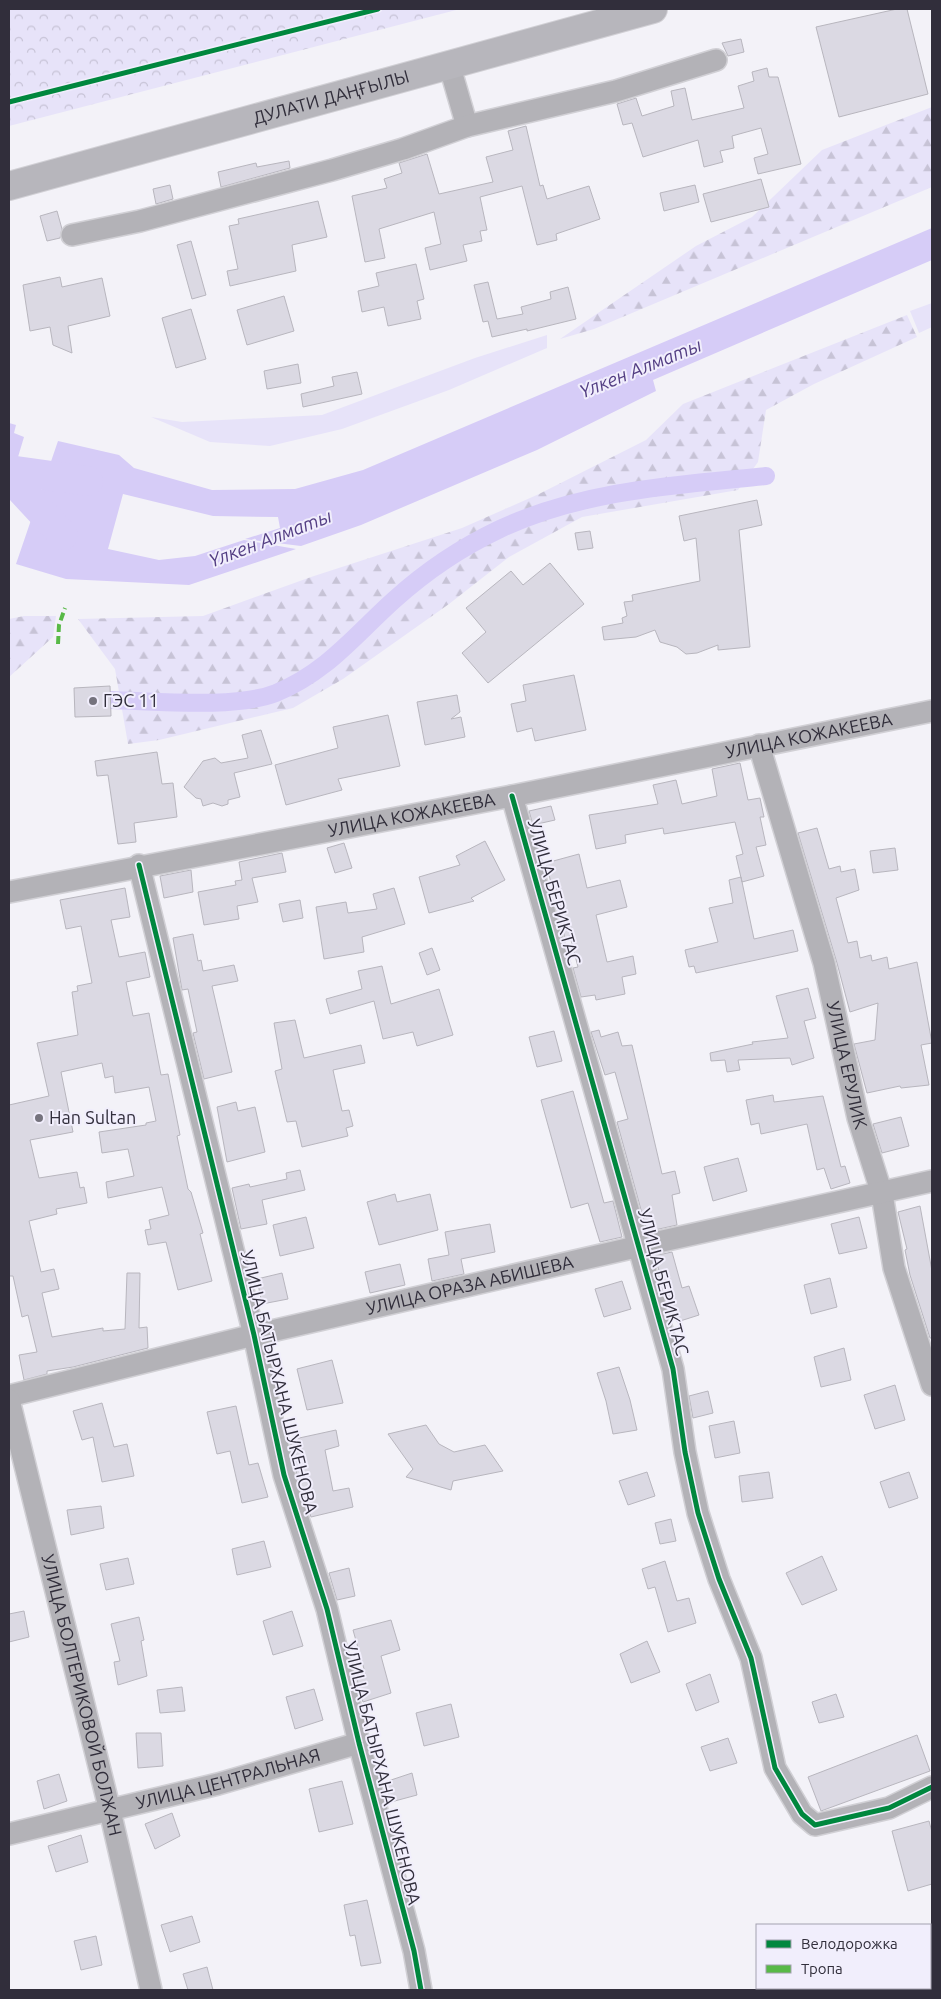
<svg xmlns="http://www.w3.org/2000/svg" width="941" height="1999" viewBox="0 0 941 1999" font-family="Ubuntu,sans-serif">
	<defs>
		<pattern id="forest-firs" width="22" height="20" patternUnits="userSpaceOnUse" patternTransform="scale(1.25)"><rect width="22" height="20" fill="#e7e3f9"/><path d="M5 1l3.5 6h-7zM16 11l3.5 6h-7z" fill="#c7c3d6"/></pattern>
		<pattern id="park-crowns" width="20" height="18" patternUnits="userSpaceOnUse" patternTransform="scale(1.25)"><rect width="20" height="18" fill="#e7e3f9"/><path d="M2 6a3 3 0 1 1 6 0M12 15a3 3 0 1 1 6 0" fill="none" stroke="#c7c3d6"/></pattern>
	</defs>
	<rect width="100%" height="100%" fill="#f3f2f8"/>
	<path fill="#e7e3f9" d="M932 303V327L919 333 910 311Z
		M547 335V348L449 390 342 429 270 446 210 442 151 417 182 422 322 415 475 358Z"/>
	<path fill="url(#forest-firs)" d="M932 107V187L594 329 560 339 696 246 752 217 822 150Z
		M907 315 917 337 814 384 766 410 758 462 738 490 582 517 509 557 449 604 343 679 293 708 159 740 128 744 115 669 78 619 203 616 311 577 462 528 539 494 646 440 683 404Z
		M24 616H56L53 637 9 677V619Z"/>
	<path fill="url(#park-crowns)" d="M9 9H460L9 126Z"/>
	<path fill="#d6ccf7" d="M932 228V260L653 380 656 391 537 450 361 525 301 546 245 539 280 528 278 517 213 516 123 494 108 549 159 560 195 556 244 540 296 549 189 585 66 579 16 564 58 441 119 455 134 468 212 490 295 489 363 470Z
		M9 423 16 425 14 433 24 437 9 487Z"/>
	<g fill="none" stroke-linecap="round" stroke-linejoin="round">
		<path stroke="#d6ccf7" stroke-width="18" d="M111 700C156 701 236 709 276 693 327 672 355 635 394 600 426 571 462 547 500 529 583 490 677 485 766 476"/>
		<path stroke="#d6ccf7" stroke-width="30" d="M9 470 88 481
			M9 477 63 535"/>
	</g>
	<path fill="#dbd9e3" stroke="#b8b6be" d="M897 9H907L928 94 839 117 816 27Z
		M741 39 744 52 728 56 722 43Z
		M767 68 769 77H778L801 164 758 174 754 158 768 154 761 128 732 136 734 148 720 151 723 162 704 167 698 140 643 157 632 123 623 125 617 104 636 98 642 116 674 106 671 91 685 88 692 120 744 108 738 86 754 81 752 72Z
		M526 126 540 186 543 185 547 199 589 186 600 219 556 234 557 240 537 245 522 186 480 197 487 230 480 231 482 241 463 245 467 261 430 270 425 248 441 244 434 212 379 229 385 258 365 262 352 196 387 188 384 179 402 173 399 163 427 154 439 194 493 182 486 157 513 150 508 131Z
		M289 161 290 168 221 187 218 172 256 163 257 167Z
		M761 179 769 207 711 222 703 194Z
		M170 185 173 199 156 204 153 189Z
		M695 185 699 202 664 211 660 193Z
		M318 201 327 237 292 245 296 271 230 286 227 271 238 269 229 226 239 224 238 219Z
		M57 211 62 229 60 238 47 241 40 216Z
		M191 241 206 295 192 299 177 245Z
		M416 264 424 299 417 301 421 319 388 326 384 307 362 312 358 291 379 286 376 273Z
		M60 277 62 287 102 278 110 316 68 326 72 353 53 345 50 327 30 331 23 285Z
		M488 282 497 319 523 314 521 307 551 299 550 292 568 287 576 319 527 331V329L492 337 488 321 483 322 474 285Z
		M284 296 294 331 247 345 237 310Z
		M191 309 206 359 176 368 162 318Z
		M298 364 301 383 267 389 264 371Z
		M357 372 362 394 303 407 301 394 334 386 332 377Z
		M757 500 762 525 739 530 750 647 718 650V645L697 653 686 654 677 647 660 642 655 630 636 637 604 640 602 627 623 623 622 618 627 616 624 602 633 601 632 595 700 581 696 538 684 541 679 516Z
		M590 531 593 548 578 550 575 533Z
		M550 563 584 604 488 683 462 653 486 632 466 608 511 571 523 585Z
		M574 675 586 730 535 741 532 728 517 732 511 704 526 701 523 685Z
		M110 686 111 716 75 717 74 688Z
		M457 695 460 712 451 719 461 717 465 737 425 745 417 702Z
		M388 715 400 766 338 779 342 790 286 805 275 765 338 748 333 727Z
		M261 730 272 764 234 773 240 797 228 800V804L222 806 213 803 203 806 201 799 196 798 184 787 203 761 215 758 221 763 248 758 242 735Z
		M157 752 162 784 173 783 177 817 134 823 136 842 118 844 108 775 97 776 95 761Z
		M740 763 748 800 760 798 764 817H760L766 845 756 847 764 876 742 882 736 856 743 854 735 822 664 834 663 828 625 835 626 843 596 849 589 815 658 804 653 785 676 780 682 804 717 796 712 769Z
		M551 806 555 820 533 825 529 811Z
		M817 828 829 869 840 866 841 872 855 869 859 890 836 898 848 943 857 941 860 958 871 955 872 961 887 957 889 969 917 962 932 1043 921 1045 929 1085 901 1088 900 1086 867 1093 854 1044 875 1040 878 1003 850 1012 837 963 798 833Z
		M485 841 505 880 471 898 474 901 429 913 419 877 460 865 456 856Z
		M344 843 352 868 335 873 327 848Z
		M895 848 898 870 873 873 870 851Z
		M282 853 286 872 252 878 258 902 237 906 239 919 204 925 198 892 236 885 235 881 242 880 239 862Z
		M579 854 587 888 620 880 627 907 596 915 607 962 633 956 636 974 622 977 625 994 596 1000 595 995 581 997 573 968 578 967 570 936 565 938 546 863Z
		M191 870 193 892 164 898 160 876Z
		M741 877 754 939 793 930 798 951 696 973 694 966 689 967 685 950 718 942 709 908 733 903 729 880Z
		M125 888 130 917 111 920 119 957 145 952 150 977 126 982 133 1016 149 1013 161 1075 168 1074 180 1135 177 1136 188 1189 191 1192 203 1233 200 1234 212 1281 178 1290 166 1242 148 1245 145 1230 151 1229 149 1220 169 1215 162 1187 108 1198 106 1182 134 1176 128 1149 102 1153 99 1132 146 1125V1123L156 1121 149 1087 115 1093 113 1076 105 1078 102 1063 61 1072 73 1132 30 1140 39 1178 77 1172 80 1188 84 1187 87 1203 56 1209 57 1214 29 1221 41 1272 54 1269 59 1289 42 1293 52 1337 103 1328V1331L125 1329 127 1273H140L139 1328 147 1327 148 1348 73 1367 47 1371V1374L24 1380 19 1355 37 1352 28 1315 22 1317 13 1276H9V1105L49 1096 37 1043 78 1035 72 992 78 991 77 986 92 983 81 926 66 929 60 900Z
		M394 888 405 924 362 937 364 952 324 959 316 907 346 902 348 913 377 909 373 894Z
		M300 900 303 918 283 922 279 904Z
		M193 934 198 961 201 960 203 971 234 965 238 981 212 986 232 1072 204 1079 193 1033 197 1032 188 989 182 990 173 938Z
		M432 948 440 970 427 975 419 953Z
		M382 966 391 1004 439 989 453 1035 417 1046 413 1032 383 1039 374 1001 330 1014 326 999 362 989 358 971Z
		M808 988 816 1018 804 1021 814 1058 792 1065 790 1058 738 1060 740 1070 727 1072 725 1060 711 1061 710 1053 753 1044 752 1042 788 1038 776 996Z
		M295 1020 304 1058 361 1045 365 1063 333 1070 342 1111 349 1110 353 1126 346 1128 348 1136 302 1147 296 1121 287 1122 275 1071 282 1069 274 1023Z
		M599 1030 601 1037 618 1032 622 1046 632 1045 662 1174 675 1171 680 1193 672 1195 677 1225 650 1231V1227L646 1228 617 1122 628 1119 615 1072 605 1075 591 1032Z
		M554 1031 562 1061 537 1067 529 1037Z
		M573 1091 604 1203 613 1201 622 1237 600 1242 588 1203 571 1208 541 1100Z
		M773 1095 774 1102 823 1096 841 1167 845 1166 850 1183 831 1189 824 1168 817 1170 807 1124 761 1134 759 1123 751 1125 746 1100Z
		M236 1102 238 1111 255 1107 265 1152 227 1162 217 1107Z
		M901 1117 909 1146 882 1153 873 1124Z
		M738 1158 747 1191 713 1201 704 1167Z
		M300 1170 305 1190 262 1200 267 1224 241 1229 232 1188 249 1184 250 1187 287 1179 286 1173Z
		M395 1194 397 1202 430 1194 438 1230 379 1245 367 1202Z
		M920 1206 932 1271V1338H930L910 1275 905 1250 907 1249 898 1212Z
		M306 1217 314 1248 280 1256 273 1225Z
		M859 1217 867 1248 839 1254 831 1224Z
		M490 1224 495 1252 461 1259 464 1274 432 1281 428 1259 449 1255 445 1232Z
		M672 1252 682 1288 689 1286 699 1315 677 1322 654 1256Z
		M400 1264 405 1285 370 1293 365 1272Z
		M282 1273 288 1299 262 1304 257 1279Z
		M830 1278 837 1307 811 1314 804 1285Z
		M622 1281 631 1309 604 1317 595 1289Z
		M844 1348 851 1380 821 1387 814 1357Z
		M332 1360 343 1403 307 1410 297 1369Z
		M619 1367 630 1400 637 1430 613 1434 606 1401 597 1373Z
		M895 1385 905 1420 875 1429 864 1395Z
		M708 1391 713 1413 693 1418 689 1396Z
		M102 1403 114 1447 127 1444 134 1476 102 1482 93 1437 82 1440 73 1411Z
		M236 1406 249 1465 258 1463 268 1497 242 1503 230 1451 217 1454 207 1412Z
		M734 1421 740 1453 715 1458 709 1426Z
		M426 1425 439 1444 454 1452 485 1445 503 1471 453 1481 451 1490 406 1477 413 1469 388 1434Z
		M336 1430 339 1446 325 1450 333 1491 349 1488 353 1507 311 1517 297 1475 290 1440Z
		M647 1472 655 1496 628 1505 619 1481Z
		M769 1472 773 1498 742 1502 739 1476Z
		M909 1472 918 1498 889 1508 880 1482Z
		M101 1506 104 1528 71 1535 67 1510Z
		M671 1519 676 1541 660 1544 655 1523Z
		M264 1541 271 1567 237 1575 232 1549Z
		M822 1556 837 1590 802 1605 786 1573Z
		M128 1558 134 1584 106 1590 100 1564Z
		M665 1561 677 1601 689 1598 696 1623 668 1632 655 1587 648 1589 642 1569Z
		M349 1568 355 1596 337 1600 329 1573Z
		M24 1611 29 1637 9 1642V1614Z
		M292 1611 303 1646 273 1655 263 1621Z
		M139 1617 144 1640 141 1641 147 1676 118 1685 114 1662 120 1661 111 1624Z
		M391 1620 400 1650 381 1656 391 1693 363 1702 357 1679 366 1676 353 1630Z
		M647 1641 660 1672 631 1683 620 1654Z
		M710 1674 719 1702 696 1711 686 1684Z
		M182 1687 185 1711 160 1713 157 1690Z
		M314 1689 323 1720 295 1729 286 1697Z
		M836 1694 844 1717 819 1723 812 1702Z
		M451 1704 459 1737 424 1746 416 1713Z
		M136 1733H161L163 1766 138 1768Z
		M917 1735 930 1771 821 1811 808 1777Z
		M728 1738 737 1763 710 1771 701 1747Z
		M412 1773 417 1795 391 1802 385 1782Z
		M59 1774 67 1801 44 1809 37 1781Z
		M342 1781 353 1824 319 1832 309 1789Z
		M172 1813 180 1836 155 1849 145 1824Z
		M929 1821 932 1832V1884L908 1891 892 1831Z
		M81 1835 88 1862 56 1872 48 1846Z
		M367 1900 381 1963 361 1966 355 1935 350 1936 344 1905Z
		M192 1916 200 1942 170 1952 161 1925Z
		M96 1936 102 1965 81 1970 74 1941Z
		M207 1967 213 1990H188L183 1974Z"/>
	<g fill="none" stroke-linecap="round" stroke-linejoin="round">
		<g stroke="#d1d0d5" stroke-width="24">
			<g id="minor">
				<path d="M449 64 467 126"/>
				<path d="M72 235 140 221 332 170 403 149 467 126 616 91 716 60"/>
				<path id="s1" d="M759 745 824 963 858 1118 882 1194 894 1268 932 1385"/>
				<path d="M512 796 673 1369 685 1452 698 1513 719 1579 751 1658 775 1768 802 1814 815 1825 889 1808 932 1787"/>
				<path d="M139 865 254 1335 284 1475 327 1609 359 1743 414 1951 421 1990"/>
				<path id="s2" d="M9 892 512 796 932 711"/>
				<path id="s3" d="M9 1396 254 1335 640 1246 932 1181"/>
				<path id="s4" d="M9 1400 110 1811 151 1990"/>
				<path id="s5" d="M9 1834 218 1784 359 1743"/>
			</g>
		</g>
		<g stroke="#d1d0d5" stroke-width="30">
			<g id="major">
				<path id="s6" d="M9 186 653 9"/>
			</g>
		</g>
		<use href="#minor" stroke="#b3b2b7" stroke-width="21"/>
		<use href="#major" stroke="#b7b6bc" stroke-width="28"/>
		<path stroke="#58b947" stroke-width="4" stroke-dasharray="8 4" stroke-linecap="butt" d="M58 644 59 625 65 608"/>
		<g stroke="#f1eefc" stroke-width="8">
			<path id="cycleway" d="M9 102 378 9
				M512 796 673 1369 685 1452 698 1513 719 1579 751 1658 775 1768 802 1814 815 1825 889 1808 932 1787
				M139 865 254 1335 284 1475 327 1609 359 1743 414 1951 421 1990"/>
		</g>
		<use href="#cycleway" stroke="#00873e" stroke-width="5"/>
	</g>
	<g fill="#75737d" stroke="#f1eefc" stroke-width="2">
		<circle cx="93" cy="701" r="5"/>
		<circle cx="39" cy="1118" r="5"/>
	</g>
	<g text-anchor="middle" stroke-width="4" stroke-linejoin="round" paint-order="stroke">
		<g font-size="18" fill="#312e3b" stroke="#f1eefc">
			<text dy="6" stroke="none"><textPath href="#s6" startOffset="334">ДУЛАТИ ДАҢҒЫЛЫ</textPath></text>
			<text dy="6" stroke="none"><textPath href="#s2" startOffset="815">УЛИЦА КОЖАКЕЕВА</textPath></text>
			<text dy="6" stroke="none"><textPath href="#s2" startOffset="410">УЛИЦА КОЖАКЕЕВА</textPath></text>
			<text transform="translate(554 892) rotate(74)" y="6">УЛИЦА БЕРИКТАС</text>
			<text dy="6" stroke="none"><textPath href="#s1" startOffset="332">УЛИЦА ЕРУЛИК</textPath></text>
			<text transform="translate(663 1282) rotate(75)" y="6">УЛИЦА БЕРИКТАС</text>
			<text dy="6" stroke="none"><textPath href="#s3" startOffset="474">УЛИЦА ОРАЗА АБИШЕВА</textPath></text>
			<text transform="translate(279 1382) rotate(76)" y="6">УЛИЦА БАТЫРХАНА ШУКЕНОВА</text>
			<text dy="6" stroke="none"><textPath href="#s4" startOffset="304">УЛИЦА БОЛТЕРИКОВОЙ БОЛЖАН</textPath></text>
			<text transform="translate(382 1773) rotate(76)" y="6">УЛИЦА БАТЫРХАНА ШУКЕНОВА</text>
			<text dy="6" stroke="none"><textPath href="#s5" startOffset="226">УЛИЦА ЦЕНТРАЛЬНАЯ</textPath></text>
		</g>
		<g font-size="18" fill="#312e3b" stroke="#f1eefc" text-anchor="start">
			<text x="103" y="707">ГЭС 11</text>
			<text x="49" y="1124">Han Sultan</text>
		</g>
		<g font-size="19" font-style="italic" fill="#533e83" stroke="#f1eefc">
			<text transform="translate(640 368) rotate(-22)" y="7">Үлкен Алматы</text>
			<text transform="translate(270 538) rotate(-21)" y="7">Үлкен Алматы</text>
		</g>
	</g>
	<rect width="941" height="1999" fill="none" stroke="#312e3b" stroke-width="20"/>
	<rect x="756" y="1924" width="175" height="65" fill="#f1eefc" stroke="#a4a1af"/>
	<rect x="766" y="1940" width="25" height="8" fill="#00873e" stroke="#a4a1af"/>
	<text x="801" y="1949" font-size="15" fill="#312e3b">Велодорожка</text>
	<rect x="766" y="1965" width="25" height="8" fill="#58b947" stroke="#a4a1af"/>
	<text x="801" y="1974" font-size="15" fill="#312e3b">Тропа</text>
</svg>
